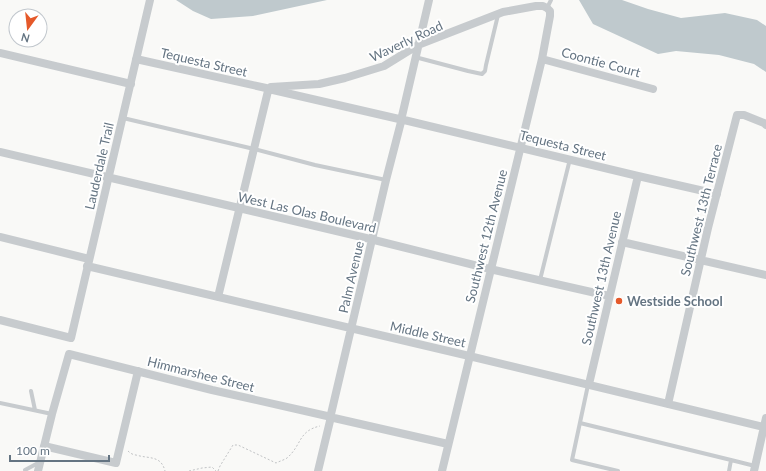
<svg xmlns="http://www.w3.org/2000/svg" width="766" height="471" viewBox="0 0 766 471" font-family="Lato,sans-serif">
	<rect width="100%" height="100%" fill="#f9f9f7"/>
	<path fill="#bfc9cd" d="M176 0H327L253 16 211 19 193 11Z
		M579 0H622L648 9 681 18 725 13 757 20 766 26V72L754 64 719 55 676 51 658 54 593 24Z"/>
	<g fill="none" stroke-linecap="round" stroke-linejoin="round">
		<path stroke="#c1c3c5" stroke-width="1" stroke-dasharray="2 2" stroke-linecap="butt" d="M128 451C130 453 133 455 136 455 149 459 161 455 165 471
			M189 471 202 468 212 467 216 471
			M218 471 220 466 233 445H238L276 463C280 461 284 460 287 458 302 445 298 431 320 426"/>
		<path stroke="#c7cbce" stroke-width="4" d="M547 8 551 0
			M415 57 468 71 482 74 485 71 486 65 498 15
			M123 118 254 149 315 165 386 180
			M540 280 570 159
			M588 385 572 460 618 471
			M31 391 35 410
			M0 403 52 414
			M580 423 731 460
			M25 470 40 462
			M729 471 731 460 755 466"/>
		<path stroke="#c7cbce" stroke-width="8" d="M0 53 131 84
			M136 59 266 88
			M542 59 653 89
			M271 87 319 84 345 78 384 66 418 45 503 12 536 6H543L547 8 550 11V16L542 59 442 471
			M273 90 399 119
			M402 116 429 0
			M404 120 638 176 717 194
			M0 152 239 208 366 238 490 269 609 296
			M0 237 89 259
			M622 242 766 275
			M87 266 465 355 764 427
			M218 297 268 91
			M0 320 71 338 150 0
			M589 384 638 176
			M668 404 708 228 737 115H744L764 123 766 125
			M331 414 386 180 401 122
			M334 418 448 444
			M44 446 116 463 138 371
			M38 471 52 414 69 354 212 390 327 416
			M318 471 330 421
			M754 471 766 418"/>
	</g>
	<circle fill="#e5592a" stroke="#fff" stroke-width="1.5" cx="619" cy="301" r="4"/>
	<g text-anchor="middle" stroke-width="4" stroke-linejoin="round" paint-order="stroke">
		<g font-size="13" fill="#647482" stroke="#fff">
			<text transform="translate(406 41) rotate(-25)" y="5">Waverly Road</text>
			<text transform="translate(204 62) rotate(13)" y="5">Tequesta Street</text>
			<text transform="translate(601 62) rotate(15)" y="5">Coontie Court</text>
			<text transform="translate(563 145) rotate(14)" y="5">Tequesta Street</text>
			<text transform="translate(99 166) rotate(-77)" y="5">Lauderdale Trail</text>
			<text transform="translate(701 210) rotate(-76)" y="5">Southwest 13th Terrace</text>
			<text transform="translate(307 212) rotate(13)" y="5">West Las Olas Boulevard</text>
			<text transform="translate(486 236) rotate(-76)" y="5">Southwest 12th Avenue</text>
			<text transform="translate(351 277) rotate(-77)" y="5">Palm Avenue</text>
			<text transform="translate(601 278) rotate(-77)" y="5">Southwest 13th Avenue</text>
			<text transform="translate(428 334) rotate(13)" y="5">Middle Street</text>
			<text transform="translate(201 374) rotate(14)" y="5">Himmarshee Street</text>
		</g>
		<g font-size="13" font-weight="bold" fill="#647482" stroke="#fff" text-anchor="start">
			<text x="627" y="306">Westside School</text>
		</g>
	</g>
	<g transform="translate(28 28) rotate(195)"><circle r="19" fill="#ffffff" stroke="#c1c7cd"/>
	<path d="M0-3L7 15L0 10L-7 15Z" fill="#e5592a"/>
	<text y="-6" font-size="11" font-weight="bold" text-anchor="middle" fill="#647482">N</text>
	</g>
	<path d="M10 455v6h99v-6" fill="none" stroke="#647482" stroke-width="2"/>
	<text x="16" y="455" font-size="12" fill="#647482" stroke="#ffffff" stroke-width="3" paint-order="stroke">100 m</text>
</svg>
